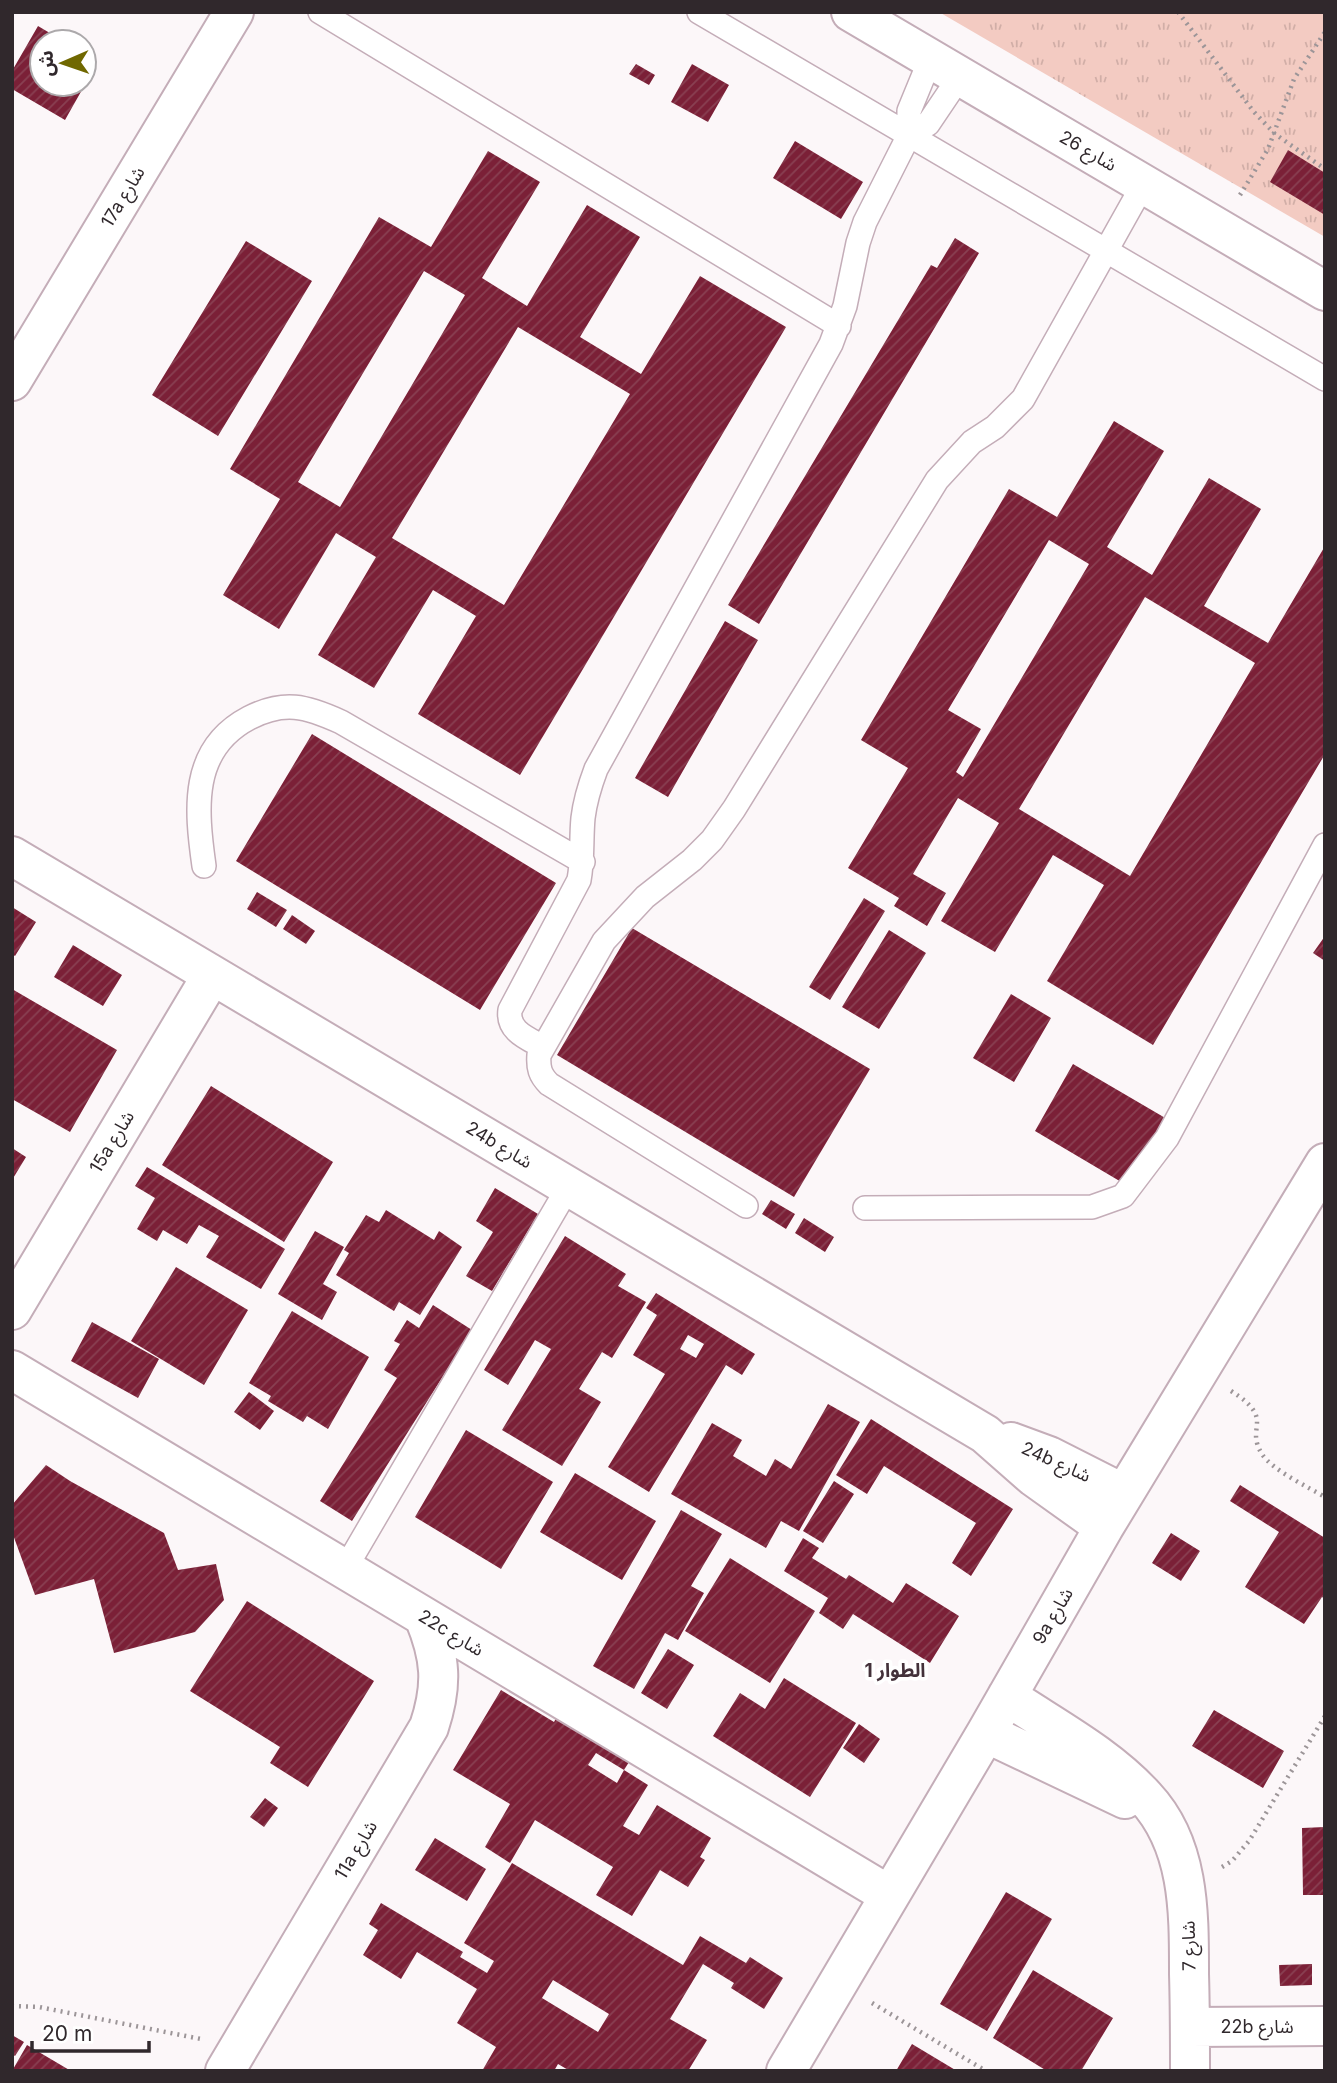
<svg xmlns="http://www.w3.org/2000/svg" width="1337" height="2083" viewBox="0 0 1337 2083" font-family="Inter,'Noto Sans Arabic',sans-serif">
	<defs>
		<pattern id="grass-tufts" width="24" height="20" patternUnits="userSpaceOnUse" patternTransform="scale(1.75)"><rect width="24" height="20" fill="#f3cbc2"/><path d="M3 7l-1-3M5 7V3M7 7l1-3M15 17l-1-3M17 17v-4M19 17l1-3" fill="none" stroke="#d1aea7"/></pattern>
		<pattern id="building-hatch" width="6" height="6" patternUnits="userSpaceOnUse" patternTransform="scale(1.75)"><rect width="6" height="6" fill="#7b2037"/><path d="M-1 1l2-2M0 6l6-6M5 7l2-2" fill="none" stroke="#894052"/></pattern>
	</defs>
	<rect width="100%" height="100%" fill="#fcf7f9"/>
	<path fill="url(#grass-tufts)" d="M939 12H1325V237Z"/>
	<path fill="url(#building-hatch)" fill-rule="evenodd" d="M38 26 65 42H42V84H84V80L87 81 65 120 12 89V71Z
		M636 64 655 75 649 85 629 74Z
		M692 64 729 85 708 122 671 102Z
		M795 141 863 182 841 219 773 178Z
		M1288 150 1325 173V215L1270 182Z
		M488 151 540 182 482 278 527 306 587 205 640 237 580 337 641 374 700 276 786 327 520 775 418 714 476 616 433 590 374 688 318 655 376 557 336 533 279 629 223 595 280 499 230 469 379 217 431 247ZM424 271 465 295 340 507 298 482ZM518 327 630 394 504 605 392 538Z
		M955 238 979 253 759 624 728 605 931 265 937 268Z
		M246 241 312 281 218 436 152 395Z
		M1114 421 1164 451 1107 547 1152 575 1209 478 1261 509 1204 606 1268 643 1325 546V754L1153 1045 1047 981 1104 885 1053 855 995 952 941 921 999 823 958 798 913 874 946 893 927 926 894 906 899 898 848 868 908 768 861 740 1009 489 1057 517ZM1049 540 1089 564 963 777 956 772 981 729 948 710ZM1145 597 1255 663 1130 876 1019 809Z
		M725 621 758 640 668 797 635 778Z
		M312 734 556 883 480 1010 236 861Z
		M257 892 287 910 276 927 247 909Z
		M864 898 885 911 830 1000 809 987Z
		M12 907 36 922 15 956 12 954Z
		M292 915 315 931 306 944 283 929Z
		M632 928 870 1069 794 1197 557 1055Z
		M889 930 926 953 879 1029 842 1007Z
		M1325 936V961L1313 953Z
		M73 945 122 975 103 1006 54 977Z
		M12 989 117 1050 70 1132 12 1099Z
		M1011 994 1051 1018 1014 1082 973 1058Z
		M1073 1064 1167 1119 1128 1186 1035 1131Z
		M211 1086 333 1162 284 1242 162 1165Z
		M12 1148 26 1157 12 1180Z
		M147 1167 285 1249 261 1289 206 1257 219 1236 199 1225 187 1244 163 1230 157 1241 137 1229 155 1198 135 1186Z
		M495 1188 538 1214 492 1291 466 1276 493 1232 476 1221Z
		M771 1200 795 1214 786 1229 762 1214Z
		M386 1210 434 1240 439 1231 462 1247 420 1315 399 1302 394 1311 336 1275 349 1253 344 1250 366 1215 379 1222Z
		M804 1218 834 1237 825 1252 795 1233Z
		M315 1231 344 1247 323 1284 337 1292 322 1320 278 1294Z
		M565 1236 626 1274 618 1286 646 1302 612 1358 602 1352 579 1389 601 1402 562 1466 502 1430 551 1349 535 1340 508 1385 484 1370Z
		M176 1267 248 1310 204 1385 131 1341Z
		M656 1293 755 1354 742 1375 726 1365 649 1492 608 1467 665 1374 633 1355 657 1315 646 1308ZM688 1335 704 1344 696 1358 680 1349Z
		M433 1305 472 1330 352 1521 320 1501 397 1378 384 1370 400 1344 394 1341 407 1320 419 1328Z
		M292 1311 369 1357 328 1429 307 1416 303 1422 268 1401 271 1396 249 1383Z
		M92 1322 159 1359 138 1398 71 1361Z
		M249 1392 274 1411 260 1430 234 1412Z
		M828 1404 860 1422 799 1531 781 1521 766 1548 671 1494 712 1423 742 1440 733 1456 766 1476 775 1459 791 1469Z
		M871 1419 1013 1509 971 1576 952 1563 976 1523 884 1466 867 1494 836 1475Z
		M466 1430 553 1482 501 1569 415 1517Z
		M46 1465 70 1481 164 1533 178 1570 216 1564 224 1600 195 1632 114 1653 94 1579 35 1595 12 1532V1505Z
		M575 1473 656 1521 622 1580 540 1532Z
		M834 1481 854 1494 823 1543 803 1531Z
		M1240 1485 1325 1538V1599L1322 1597 1304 1624 1245 1587 1279 1532 1230 1501Z
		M681 1510 722 1534 691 1586 704 1593 678 1640 665 1633 634 1689 593 1666Z
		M1171 1533 1200 1551 1181 1581 1152 1563Z
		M803 1538 819 1548 812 1558 846 1579 849 1575 893 1603 906 1583 959 1616 930 1663 853 1614 843 1629 819 1613 828 1598 784 1571Z
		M730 1558 815 1611 770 1683 685 1631Z
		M247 1601 374 1681 308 1787 270 1763 280 1747 190 1691Z
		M668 1649 694 1665 667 1709 641 1693Z
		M784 1678 856 1723 810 1797 713 1736 740 1693 765 1709Z
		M501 1690 554 1722 561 1709 634 1754 624 1770 596 1753 588 1765 617 1783 624 1770 648 1785 623 1826 639 1835 657 1805 711 1838 700 1857 705 1860 688 1887 660 1870 632 1916 596 1895 613 1867 535 1820 510 1863 485 1847 510 1804 453 1770Z
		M1214 1710 1284 1751 1263 1788 1192 1746Z
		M859 1724 880 1739 864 1763 843 1748Z
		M265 1798 278 1808 264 1827 250 1817Z
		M1325 1827V1895H1303L1302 1828Z
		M435 1838 486 1869 467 1901 415 1870Z
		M512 1863 683 1965 700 1936 746 1963 750 1957 783 1978 764 2009 731 1988 734 1983 703 1964 670 2019 707 2040 688 2071H570L558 2064 554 2071H482L496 2047 457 2023 477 1989 417 1952 401 1979 363 1955 378 1930 369 1924 381 1903 463 1952 460 1957 487 1973 494 1961 464 1943ZM553 1980 609 2014 598 2032 542 1998Z
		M1006 1892 1052 1919 987 2031 940 2004Z
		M1312 1964V1985L1280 1986 1279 1965Z
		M1033 1970 1113 2018 1081 2071H1047L993 2038Z
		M12 2035 24 2042 15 2056 12 2054Z
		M912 2044 957 2071H896Z
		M27 2045 71 2071H12Z"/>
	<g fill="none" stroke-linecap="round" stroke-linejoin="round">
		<g stroke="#c4adb8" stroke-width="26">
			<path id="lane" d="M320 12 839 326
				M699 12 1325 379
				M909 135 928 124 959 78
				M204 866C196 809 190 749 249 718 284 700 306 706 341 722L583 862
				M543 1047C527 1038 507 1031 510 1010L579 880C583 859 581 839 583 818 585 801 590 785 596 769L831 344 845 306 858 243 865 222 909 135V111L930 60
				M746 1206 549 1084C540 1075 538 1068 539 1055L604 941 645 897 692 860 712 840 734 809 937 480 972 442 995 427 1023 399 1144 183
				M865 1208 1092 1207 1123 1196 1167 1138 1325 845
				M345 1569 569 1186"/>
		</g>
		<g stroke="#c4adb8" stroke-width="42">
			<path id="street" d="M851 12 1325 291
				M12 381 234 12
				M12 856 985 1434 1034 1477 1104 1527
				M12 1310 212 975
				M12 1370 889 1895
				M1011 1442 1049 1456 1124 1494
				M1007 1696C1053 1727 1107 1755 1145 1797 1190 1845 1189 1913 1189 1974 1190 2006 1190 2039 1190 2071
				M986 1733 1125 1799
				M1190 2027 1325 2026
				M225 2071 429 1727C443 1685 441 1658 424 1617
				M786 2071 986 1733 1104 1527 1325 1163"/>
		</g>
		<path stroke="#9c9598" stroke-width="4.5" stroke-dasharray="2 5" stroke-linecap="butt" d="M1178 12 1254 112 1275 134 1325 169
			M1240 195 1268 149 1294 79 1325 32
			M1231 1391C1277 1420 1244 1426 1262 1454 1272 1470 1308 1487 1325 1497
			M1222 1867 1232 1861 1249 1841 1325 1716
			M872 2003 986 2071
			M12 2006 39 2007 201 2039"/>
		<use href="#lane" stroke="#fff" stroke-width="23"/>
		<use href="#street" stroke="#fff" stroke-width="38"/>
	</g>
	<g text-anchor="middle" stroke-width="7" stroke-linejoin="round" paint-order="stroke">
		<g font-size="18" fill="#30282c" stroke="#fff">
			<text transform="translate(1088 151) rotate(30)" y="6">شارع 26</text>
			<text transform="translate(123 197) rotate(-59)" y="6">17a شارع</text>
			<text transform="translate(112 1142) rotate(-59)" y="6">15a شارع</text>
			<text transform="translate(499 1145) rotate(31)" y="6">24b شارع</text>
			<text transform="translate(1056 1462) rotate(24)" y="6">24b شارع</text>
			<text transform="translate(1053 1616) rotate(-60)" y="6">9a شارع</text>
			<text transform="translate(451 1633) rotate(31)" y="6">22c شارع</text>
			<text transform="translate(356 1850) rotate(-59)" y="6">11a شارع</text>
			<text transform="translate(1189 1946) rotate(-91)" y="6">شارع 7</text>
			<text x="1257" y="2033">22b شارع</text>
		</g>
		<g font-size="19" font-weight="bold" fill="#43313a" stroke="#fff">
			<text x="895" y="1677">الطوار 1</text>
		</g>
	</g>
	<rect width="1337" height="2083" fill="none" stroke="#30282c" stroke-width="28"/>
	<g transform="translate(63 63) rotate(268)"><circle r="33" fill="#ffffff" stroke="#aca9ab" stroke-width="2"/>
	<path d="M0-5L12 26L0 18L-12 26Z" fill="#706800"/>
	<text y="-10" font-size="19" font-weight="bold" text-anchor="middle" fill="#30282c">ش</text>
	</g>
	<path d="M32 2041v10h117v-10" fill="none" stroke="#30282c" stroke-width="3.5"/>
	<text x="42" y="2041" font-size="21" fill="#30282c" stroke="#ffffff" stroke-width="5" paint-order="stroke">20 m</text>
</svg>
